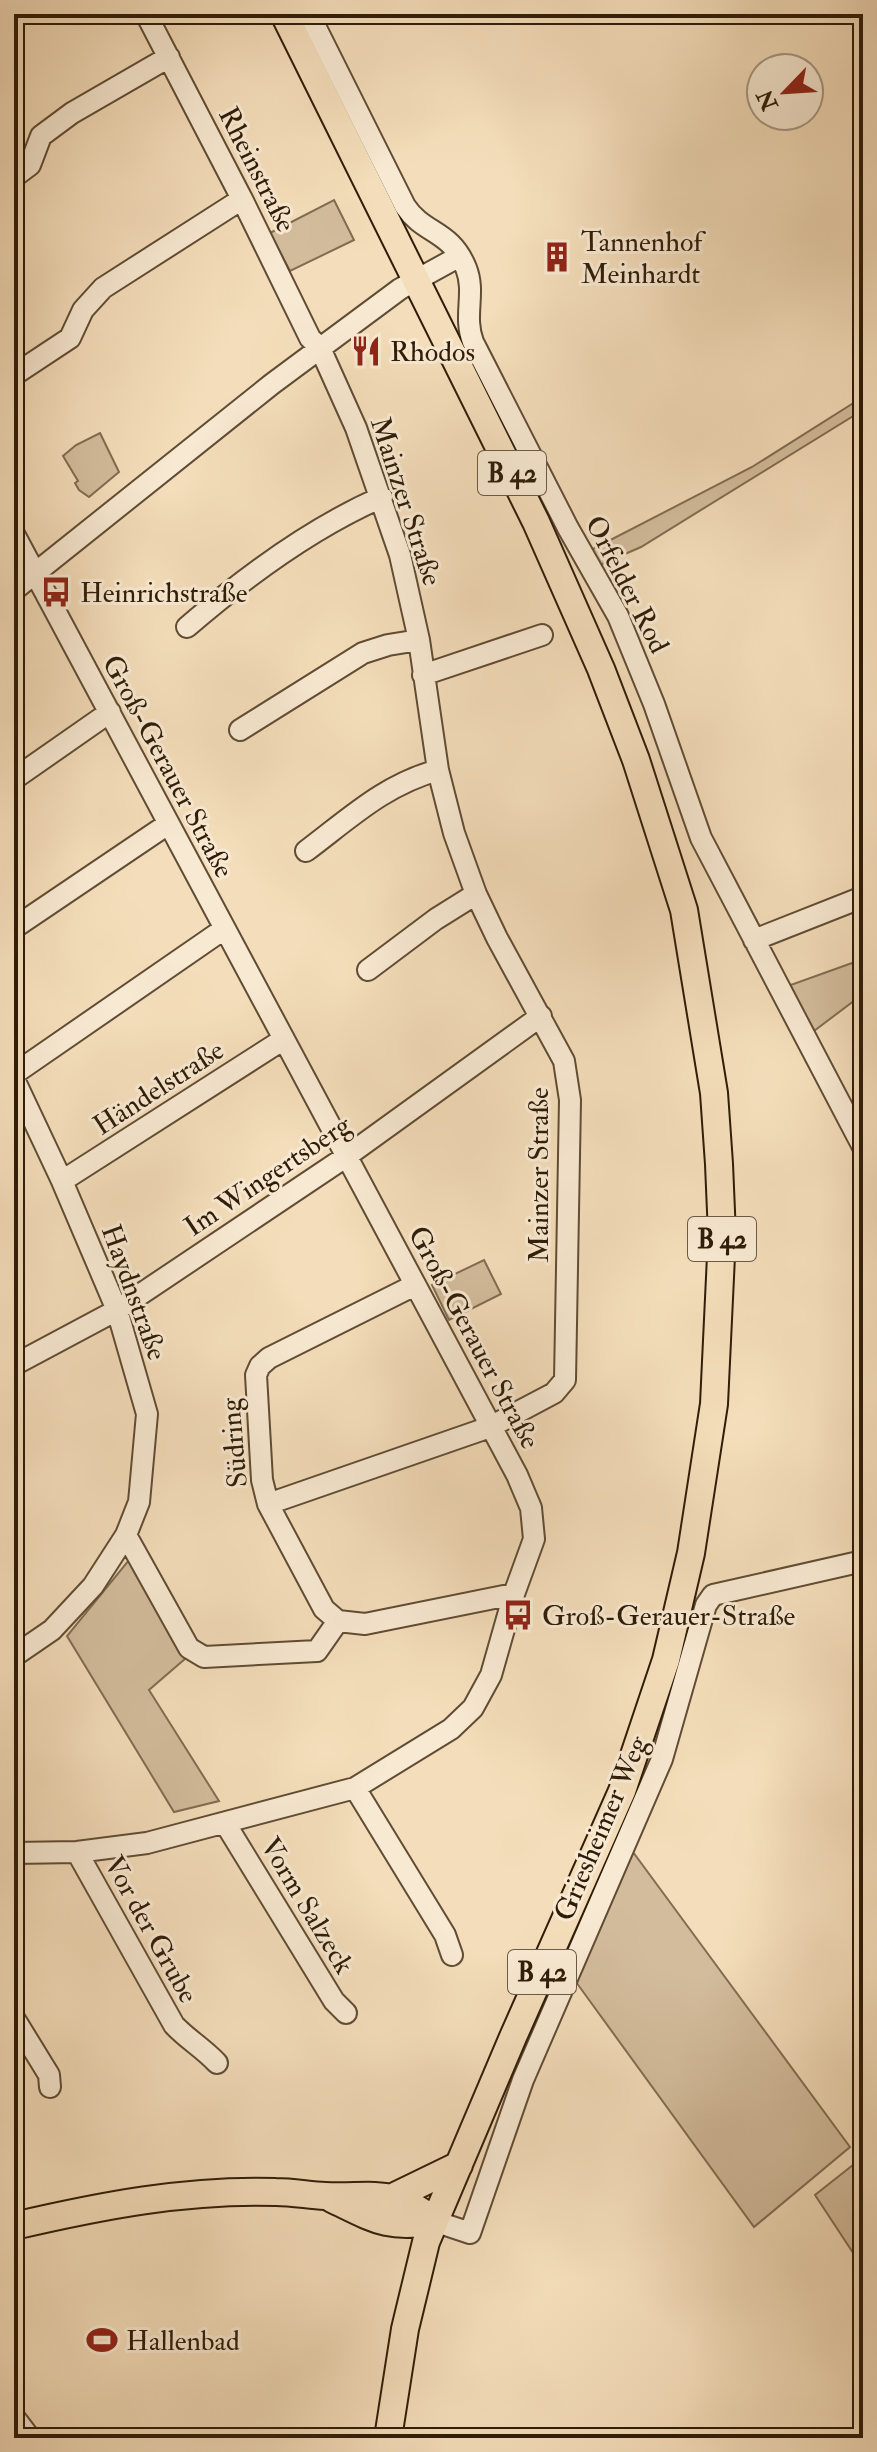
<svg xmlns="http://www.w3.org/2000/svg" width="877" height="2452" viewBox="0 0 877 2452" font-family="'IM FELL Double Pica',serif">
	<rect width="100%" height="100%" fill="#f4ddba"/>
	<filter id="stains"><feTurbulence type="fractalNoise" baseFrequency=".0025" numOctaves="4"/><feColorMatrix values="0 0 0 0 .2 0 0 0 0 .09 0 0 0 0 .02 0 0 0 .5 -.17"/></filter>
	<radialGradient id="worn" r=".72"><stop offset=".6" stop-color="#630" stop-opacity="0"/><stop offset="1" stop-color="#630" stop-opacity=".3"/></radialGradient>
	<path fill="#d3bc9c" stroke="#816c52" stroke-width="2" d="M334 200 354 240 290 271 270 233Z
		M863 397V410L641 547 600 565 591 550 752 467Z
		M100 433 119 472 89 497 79 490 75 483 78 481 63 456 76 445Z
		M852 963 863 983V994L810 1034 785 987Z
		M484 1260 501 1294 449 1320 432 1285Z
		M129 1560 186 1658 149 1690 219 1801 174 1812 67 1636Z
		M633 1852 850 2147 754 2227 576 1982Z
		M863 2157V2268L815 2195Z"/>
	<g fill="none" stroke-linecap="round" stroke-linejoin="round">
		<g stroke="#604c34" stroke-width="24">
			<path id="minor" d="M146 14 242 199 310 338 320 348 356 428 400 555 419 640 438 770 454 833 476 894 497 938 564 1061 570 1100 565 1380 554 1393 490 1427 268 1504
				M309 14 405 206C424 235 450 229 466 268 476 293 463 315 473 342L568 528 618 616 654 704 701 838 863 1147
				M14 177 30 165 41 136 72 113 169 57
				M14 375 70 338 83 310 103 288 242 199
				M14 534 517 1475 531 1508 534 1539 514 1594 491 1675 473 1708 451 1729 355 1788 147 1843 77 1852 14 1853
				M14 590 272 384 400 289 460 256
				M187 627C245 577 311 528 382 497
				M423 675 542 635
				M240 730 363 653 388 645 419 640
				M14 779 110 712
				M306 851C350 818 384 785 438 770
				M14 928 168 824
				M754 940 863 897
				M368 970 436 919 476 894
				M14 1074 224 929
				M14 1079 62 1181 117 1310 147 1414 139 1502 126 1535 93 1586 52 1630 14 1656
				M62 1181 284 1039
				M415 1285 269 1358 260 1366 256 1375 262 1480 268 1504 324 1609 338 1621 365 1624 514 1594
				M14 1365 117 1310 347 1156 541 1016
				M126 1535 189 1648 204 1657 317 1651 338 1621
				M355 1788 445 1935 452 1955
				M225 1823 334 2001 346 2013
				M77 1852 174 2025C187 2039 203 2048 217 2063
				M14 2018 49 2075 50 2087
				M434 2221 470 2233 523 2080 662 1759 706 1605 713 1595 863 1561
				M14 2417 30 2438"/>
		</g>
		<g stroke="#2f1c08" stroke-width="30">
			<path id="major" d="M284 14 536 522 601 669 636 760 684 910 714 1093 719 1164 722 1235 714 1404 691 1553 666 1660 622 1791 513 2037 426 2242 405 2329 388 2438
				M393 2197 459 2165
				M332 2199C372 2218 388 2230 434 2221
				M14 2226C100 2206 187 2189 276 2192 292 2192 308 2195 325 2196 374 2198 393 2187 434 2221"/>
		</g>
		<use href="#minor" stroke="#f8e9d2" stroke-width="20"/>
		<use href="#major" stroke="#f4ddba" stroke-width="26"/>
	</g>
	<defs>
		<g id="building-bare" transform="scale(2.4)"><path d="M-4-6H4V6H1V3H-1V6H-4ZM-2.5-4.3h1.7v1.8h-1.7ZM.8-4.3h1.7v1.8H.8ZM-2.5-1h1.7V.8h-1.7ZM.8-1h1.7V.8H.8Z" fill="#8f2418" stroke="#f8e9d2" stroke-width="2.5" paint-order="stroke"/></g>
		<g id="restaurant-bare" transform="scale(2.4)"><path d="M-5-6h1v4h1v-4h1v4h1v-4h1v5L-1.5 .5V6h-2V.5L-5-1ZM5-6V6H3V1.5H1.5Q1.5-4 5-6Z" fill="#8f2418" stroke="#f8e9d2" stroke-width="2.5" paint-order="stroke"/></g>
		<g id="bus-bare" transform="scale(2.4)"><path d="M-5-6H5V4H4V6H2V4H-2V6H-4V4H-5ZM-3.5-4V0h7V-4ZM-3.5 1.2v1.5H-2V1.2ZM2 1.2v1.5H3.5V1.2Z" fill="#8f2418" stroke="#f8e9d2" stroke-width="2.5" paint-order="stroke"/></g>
		<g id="stadium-bare" transform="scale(2.4)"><path d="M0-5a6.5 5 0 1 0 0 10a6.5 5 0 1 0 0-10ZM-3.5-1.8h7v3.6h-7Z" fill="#8f2418" stroke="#f8e9d2" stroke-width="2.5" paint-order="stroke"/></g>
	</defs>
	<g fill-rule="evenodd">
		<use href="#building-bare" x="557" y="257"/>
		<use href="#restaurant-bare" x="366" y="351"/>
		<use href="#bus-bare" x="56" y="592"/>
		<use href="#bus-bare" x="518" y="1615"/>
		<use href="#stadium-bare" x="102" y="2340"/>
	</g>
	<g text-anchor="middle" stroke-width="6" stroke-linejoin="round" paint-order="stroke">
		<g fill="#f8e9d2" stroke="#6b5a45" stroke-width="2">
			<rect x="478" y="451" width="68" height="44" rx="6"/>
			<rect x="688" y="1217" width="68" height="44" rx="6"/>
			<rect x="508" y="1950" width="68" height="44" rx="6"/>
		</g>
		<g font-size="26" font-weight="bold" fill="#2f1c08">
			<text x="512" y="482">B 42</text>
			<text x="722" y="1248">B 42</text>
			<text x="542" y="1981">B 42</text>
		</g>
		<g font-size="28" fill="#2f1c08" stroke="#f8e9d2">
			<text transform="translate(258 169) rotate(63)" y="10">Rheinstraße</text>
			<text transform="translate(407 501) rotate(72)" y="10">Mainzer Straße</text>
			<text transform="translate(628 584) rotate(63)" y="10">Orfelder Rod</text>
			<text transform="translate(169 766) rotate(62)" y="10">Groß-Gerauer Straße</text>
			<text transform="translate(158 1087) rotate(-33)" y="10">Händelstraße</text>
			<text transform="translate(267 1175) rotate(-34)" y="10">Im Wingertsberg</text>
			<text transform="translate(538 1175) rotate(-90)" y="10">Mainzer Straße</text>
			<text transform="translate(135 1292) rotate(70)" y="10">Haydnstraße</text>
			<text transform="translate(475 1337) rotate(62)" y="10">Groß-Gerauer Straße</text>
			<text transform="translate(233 1443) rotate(-95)" y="10">Südring</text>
			<text transform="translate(600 1828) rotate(-67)" y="10">Griesheimer Weg</text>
			<text transform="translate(308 1905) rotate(59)" y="10">Vorm Salzeck</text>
			<text transform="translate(152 1929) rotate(61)" y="10">Vor der Grube</text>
		</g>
		<g font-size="28" fill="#2f1c08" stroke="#f8e9d2" text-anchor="start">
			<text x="581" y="251">Tannenhof<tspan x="581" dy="32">Meinhardt</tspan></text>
			<text x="390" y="361">Rhodos</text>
			<text x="80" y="602">Heinrichstraße</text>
			<text x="542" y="1625">Groß-Gerauer-Straße</text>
			<text x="126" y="2350">Hallenbad</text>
		</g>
	</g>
	<rect width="877" height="2452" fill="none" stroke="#f4ddba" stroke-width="48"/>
	<rect x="16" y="16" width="845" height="2420" fill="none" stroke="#2f1c08" stroke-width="4"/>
	<rect x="24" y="24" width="829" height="2404" fill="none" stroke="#2f1c08" stroke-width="2"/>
	<g transform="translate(785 92) rotate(245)"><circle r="38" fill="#f8e9d2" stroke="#a89781" stroke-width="2"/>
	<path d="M0-6L14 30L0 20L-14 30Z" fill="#8f2418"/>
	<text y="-12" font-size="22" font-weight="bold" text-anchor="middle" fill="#2f1c08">N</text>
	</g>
	<rect width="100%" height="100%" filter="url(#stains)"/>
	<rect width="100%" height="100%" fill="url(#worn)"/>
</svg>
